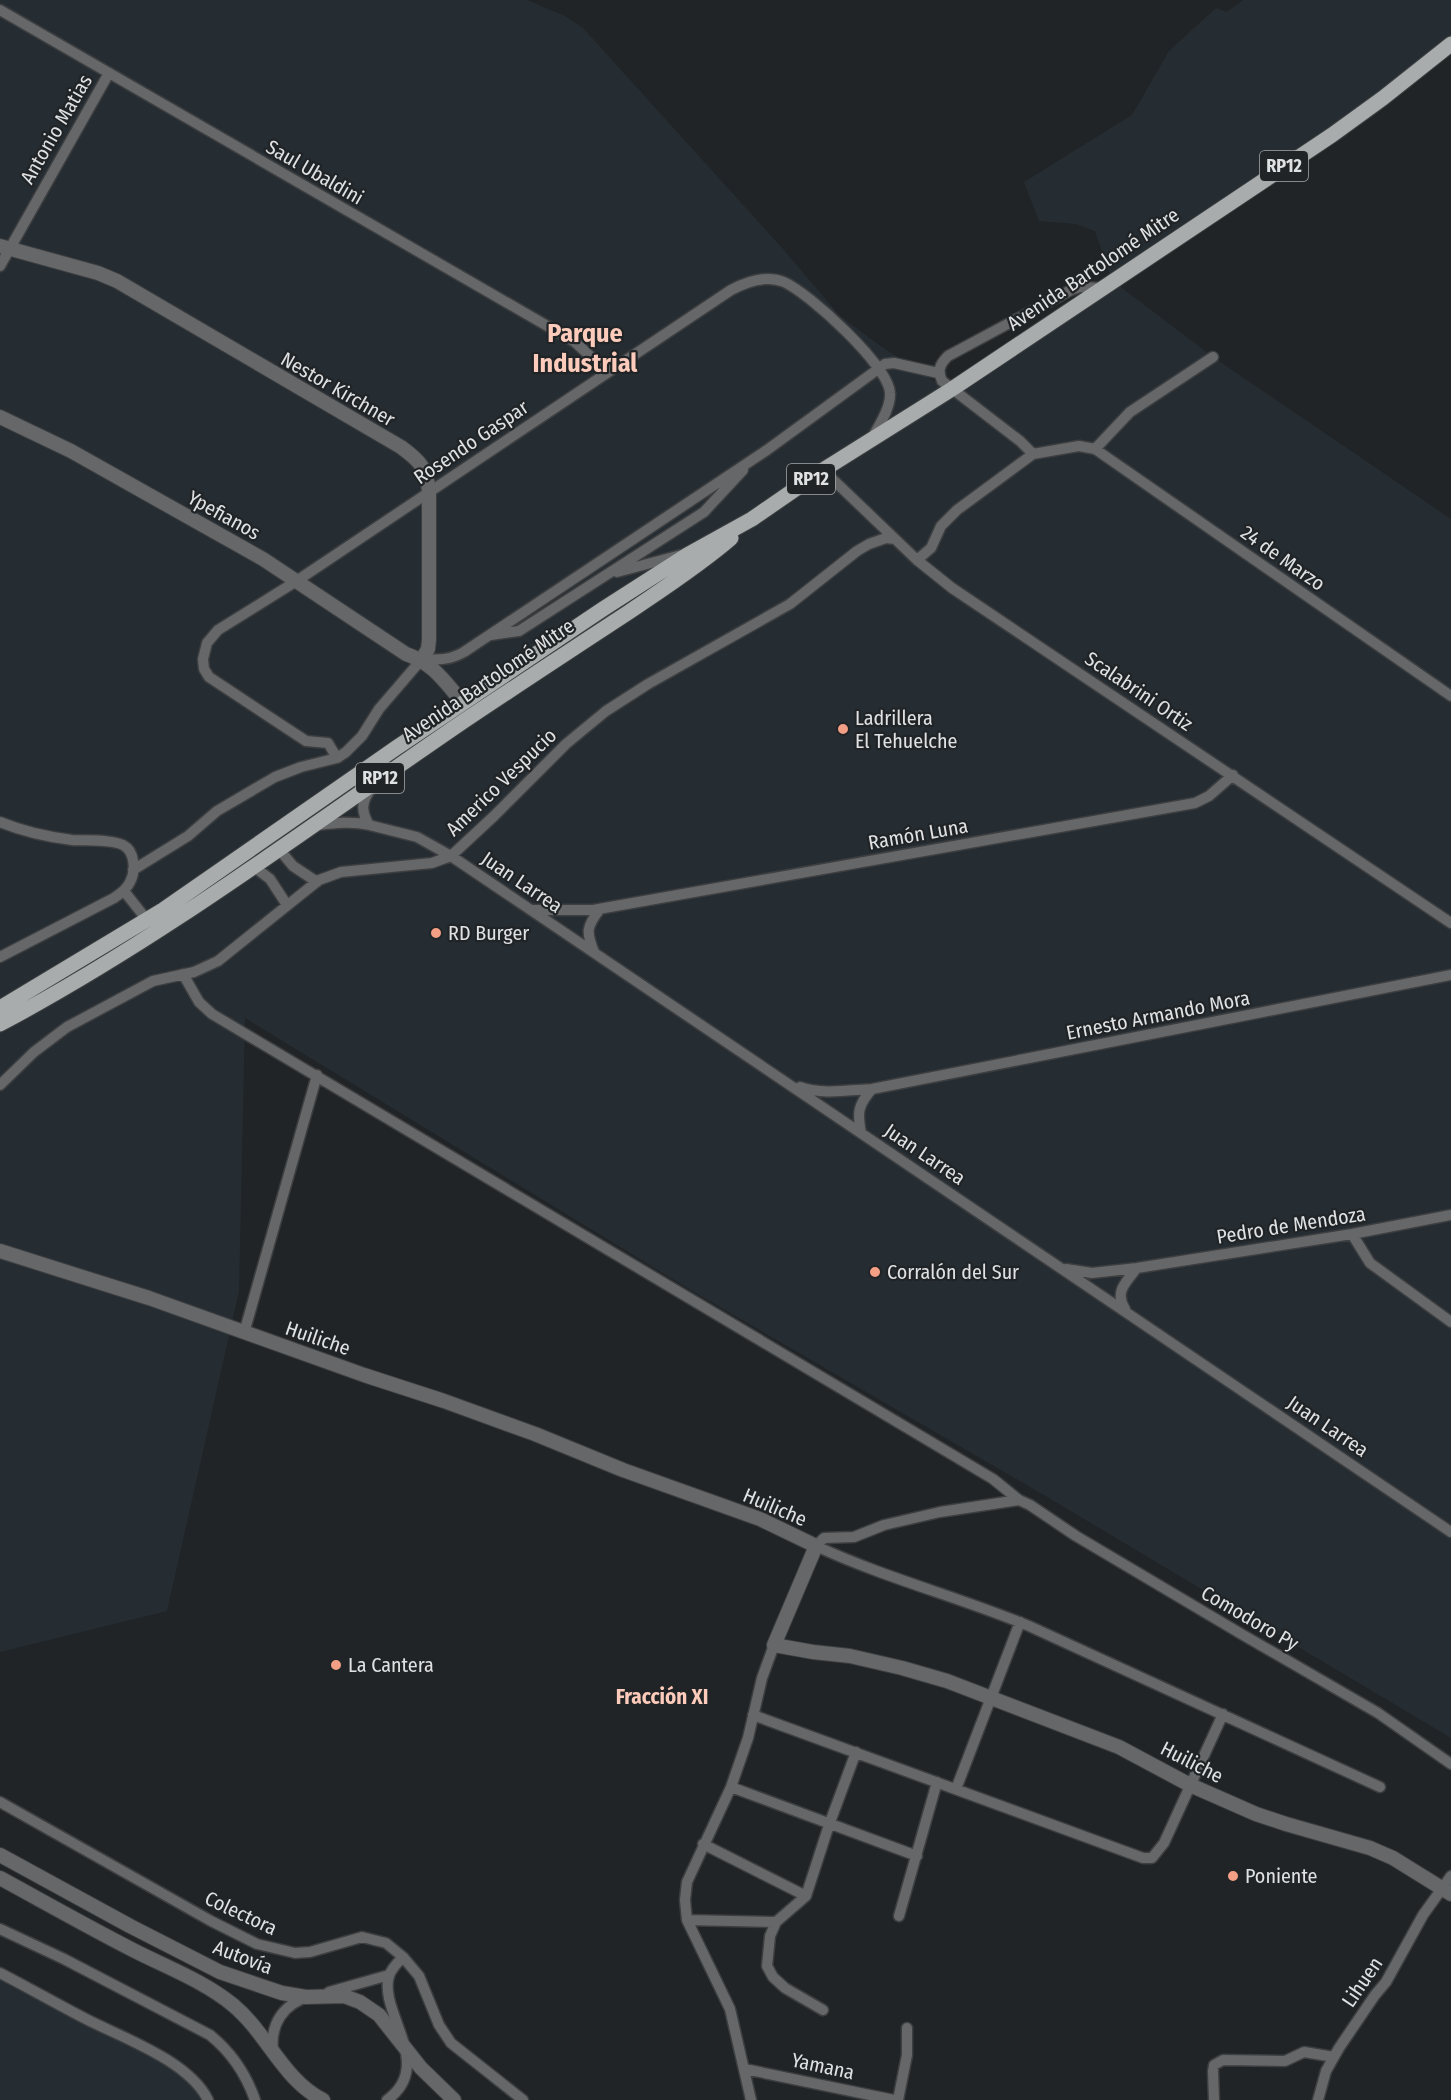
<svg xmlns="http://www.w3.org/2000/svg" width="1451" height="2100" viewBox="0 0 1451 2100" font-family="'Fira Sans Condensed',sans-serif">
	<rect width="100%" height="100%" fill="#212426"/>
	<path fill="#252d33" d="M0 0H527L565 16 583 28 784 250 839 315 879 345 932 380 952 389 1112 281 1095 231 1076 224 1039 221 1024 182 1132 115 1169 51 1216 8 1227 12 1243 0H1451V44L1113 281 1213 357 1451 519V1738L1044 1495 694 1292 245 1018 239 1291 167 1611 0 1652Z
		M0 1973 186 2073 208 2100H0Z"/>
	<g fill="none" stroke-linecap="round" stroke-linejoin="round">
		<g stroke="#3c3e40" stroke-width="13">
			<path id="minor" d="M0 10 575 342 607 372
				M0 266 109 73
				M1095 449 1451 696
				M1033 454 1020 441 942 381C937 370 940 364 948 356L1071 290 1080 287 1102 288
				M823 470 917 560 952 588 1451 923
				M917 560 931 548 941 526 957 510 1033 454 1079 446 1095 449 1130 412 1213 357
				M617 572 681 555
				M491 635 519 631 704 512 743 470
				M337 758 328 743 306 741 209 677 204 669 203 659 207 643 218 630 295 582 731 290C746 282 767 275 784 282 809 293 889 366 890 393 891 408 878 427 871 440
				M0 822C22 831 48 837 72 840 85 841 111 839 123 845 135 851 136 871 130 882 127 889 120 894 114 898L0 957
				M318 825C335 823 352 821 369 825 361 811 361 802 371 789
				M369 825 417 837 451 856 1451 1532
				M278 848 293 866 317 882
				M253 866 270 879 287 905
				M133 870 188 836 217 811 275 777 301 767 337 758 346 752 362 736 379 709 422 659C439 660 450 660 464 652L767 450 885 364 894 363 938 373
				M124 891 147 920
				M532 910H593L1195 803 1209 796 1233 775
				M594 952C586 932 586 927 600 909
				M183 974 199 1002 212 1014 993 1479 1019 1500
				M0 1085 34 1052 67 1027 153 981 194 972 218 961 319 880 341 872 432 863 451 856 494 816 566 744 606 711 648 684 790 604 857 551 869 544 886 538 895 539
				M800 1087C823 1095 849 1090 872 1089L1451 975
				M861 1133C857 1112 858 1105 872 1089
				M1352 1234 1370 1263 1451 1322
				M1066 1269 1092 1273 1137 1268 1352 1234 1451 1215
				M1125 1309C1114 1292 1126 1282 1137 1268
				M244 1333 317 1075
				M753 1715 1143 1858H1152L1164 1843 1223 1714
				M731 1787 917 1856
				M1380 1787 1029 1626C959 1597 885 1578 816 1546L824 1538 854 1537 884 1525 940 1512 1019 1500 1030 1505 1076 1536 1243 1635 1378 1713 1451 1764
				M956 1789 1020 1622
				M0 1802 211 1921 257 1944 295 1953 310 1952 362 1937 386 1943 403 1957 419 1976 439 2025 451 2043 523 2100
				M703 1844 806 1896
				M899 1916 937 1782
				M687 1920 776 1922
				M0 1929 64 1959 210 2035C231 2052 246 2074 255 2100
				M0 1973C29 1988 57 2004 86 2019 123 2038 189 2061 208 2100
				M329 1992 389 1975
				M823 2010 785 1988 773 1977 767 1966 770 1936 776 1922 806 1896 829 1825 856 1752
				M273 2051C270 2024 283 2004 310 1996
				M745 2069 894 2100
				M387 2100C436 2065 378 2012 389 1976 391 1969 398 1962 403 1957
				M751 2100 730 2009 687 1920 685 1900 687 1882 731 1787 748 1738 762 1678 774 1645
				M898 2100 907 2055V2028
				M1214 2100 1213 2071 1214 2065 1223 2060 1285 2061 1304 2052 1334 2057
				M1318 2100 1326 2071 1339 2048 1375 1995 1386 1982 1423 1915 1451 1876"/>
		</g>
		<g stroke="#3c3e40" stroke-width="16">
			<path id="tertiary" d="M0 246 98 273 117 281 401 447C420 461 426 467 429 491V640L428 649 422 659
				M0 417 71 451 263 559 406 654C433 663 445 682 463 703
				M0 1251 149 1298 364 1375 444 1401 535 1434 623 1470 760 1519 816 1546 774 1645 813 1652 850 1656 902 1668 947 1681 1119 1747 1190 1785 1256 1814 1286 1824 1370 1848 1393 1858 1451 1894
				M0 1855 130 1926 220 1972 282 1993 306 1997 344 1996 360 2002 379 2015 421 2068 454 2100
				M0 1878C44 1902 88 1927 133 1950 166 1967 204 1981 233 2005 267 2033 283 2080 323 2100"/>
		</g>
		<g stroke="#3c3e40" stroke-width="17">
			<path id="primary" d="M0 1008 163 910 396 748 603 609 687 555 752 519 823 470 952 389 1332 135 1383 98 1451 44
				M0 1024C160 939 306 829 455 727 513 688 571 650 629 612 664 588 700 565 731 538"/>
		</g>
		<use href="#minor" stroke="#656768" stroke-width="10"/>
		<use href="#tertiary" stroke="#656768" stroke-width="14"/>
		<use href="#primary" stroke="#a8acac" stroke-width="15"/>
	</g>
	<g fill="#f39f85" stroke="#212426" stroke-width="2">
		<circle cx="843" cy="729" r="6"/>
		<circle cx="436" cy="933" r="6"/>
		<circle cx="875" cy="1272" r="6"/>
		<circle cx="336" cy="1665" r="6"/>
		<circle cx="1233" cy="1876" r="6"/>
	</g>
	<g text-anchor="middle" stroke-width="4.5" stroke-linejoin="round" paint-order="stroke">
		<g fill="#212426" stroke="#a6a8aa" stroke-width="1.5">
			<rect x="1260" y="151" width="48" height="30" rx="4.5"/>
			<rect x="787" y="464" width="48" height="30" rx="4.5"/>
			<rect x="356" y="763" width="48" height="30" rx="4.5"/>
		</g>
		<g font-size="18" font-weight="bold" fill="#dfe1e3">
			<text x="1284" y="172">RP12</text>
			<text x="811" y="485">RP12</text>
			<text x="380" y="784">RP12</text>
		</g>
		<g font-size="20" fill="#dfe1e3" stroke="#212426">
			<text transform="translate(56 129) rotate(-60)" y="7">Antonio Matias</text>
			<text transform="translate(315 172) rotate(30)" y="7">Saul Ubaldini</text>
			<text transform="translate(1093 269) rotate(-34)" y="7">Avenida Bartolomé Mitre</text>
			<text transform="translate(338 389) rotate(30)" y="7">Nestor Kirchner</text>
			<text transform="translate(471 442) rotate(-34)" y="7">Rosendo Gaspar</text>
			<text transform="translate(224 515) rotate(29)" y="7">Ypefianos</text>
			<text transform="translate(1283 558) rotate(35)" y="7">24 de Marzo</text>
			<text transform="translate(488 680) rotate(-34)" y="7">Avenida Bartolomé Mitre</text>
			<text transform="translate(1139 691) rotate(34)" y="7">Scalabrini Ortiz</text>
			<text transform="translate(501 782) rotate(-44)" y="7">Americo Vespucio</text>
			<text transform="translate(918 834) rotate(-10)" y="7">Ramón Luna</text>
			<text transform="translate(522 882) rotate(34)" y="7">Juan Larrea</text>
			<text transform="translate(1158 1015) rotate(-11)" y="7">Ernesto Armando Mora</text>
			<text transform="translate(925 1154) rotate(34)" y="7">Juan Larrea</text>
			<text transform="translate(1291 1225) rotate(-9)" y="7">Pedro de Mendoza</text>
			<text transform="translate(318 1338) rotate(19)" y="7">Huiliche</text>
			<text transform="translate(1328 1426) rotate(34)" y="7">Juan Larrea</text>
			<text transform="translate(775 1507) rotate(23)" y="7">Huiliche</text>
			<text transform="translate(1250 1618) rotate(30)" y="7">Comodoro Py</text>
			<text transform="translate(1192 1762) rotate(27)" y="7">Huiliche</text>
			<text transform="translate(241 1913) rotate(25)" y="7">Colectora</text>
			<text transform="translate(243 1957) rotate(21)" y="7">Autovía</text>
			<text transform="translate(1362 1982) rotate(-56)" y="7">Lihuen</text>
			<text transform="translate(823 2066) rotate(12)" y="7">Yamana</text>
		</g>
		<g font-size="20" fill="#dfe1e3" stroke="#212426" text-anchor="start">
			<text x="855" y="725">Ladrillera<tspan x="855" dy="23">El Tehuelche</tspan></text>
			<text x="448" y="940">RD Burger</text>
			<text x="887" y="1279">Corralón del Sur</text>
			<text x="348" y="1672">La Cantera</text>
			<text x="1245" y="1883">Poniente</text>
		</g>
		<g font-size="21" font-weight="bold" fill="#fccbbb" stroke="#212426">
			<text x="662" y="1704">Fracción XI</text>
		</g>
		<g font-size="26" font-weight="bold" fill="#fccbbb" stroke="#212426">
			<text x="585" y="342">Parque<tspan x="585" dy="30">Industrial</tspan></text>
		</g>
	</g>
</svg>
